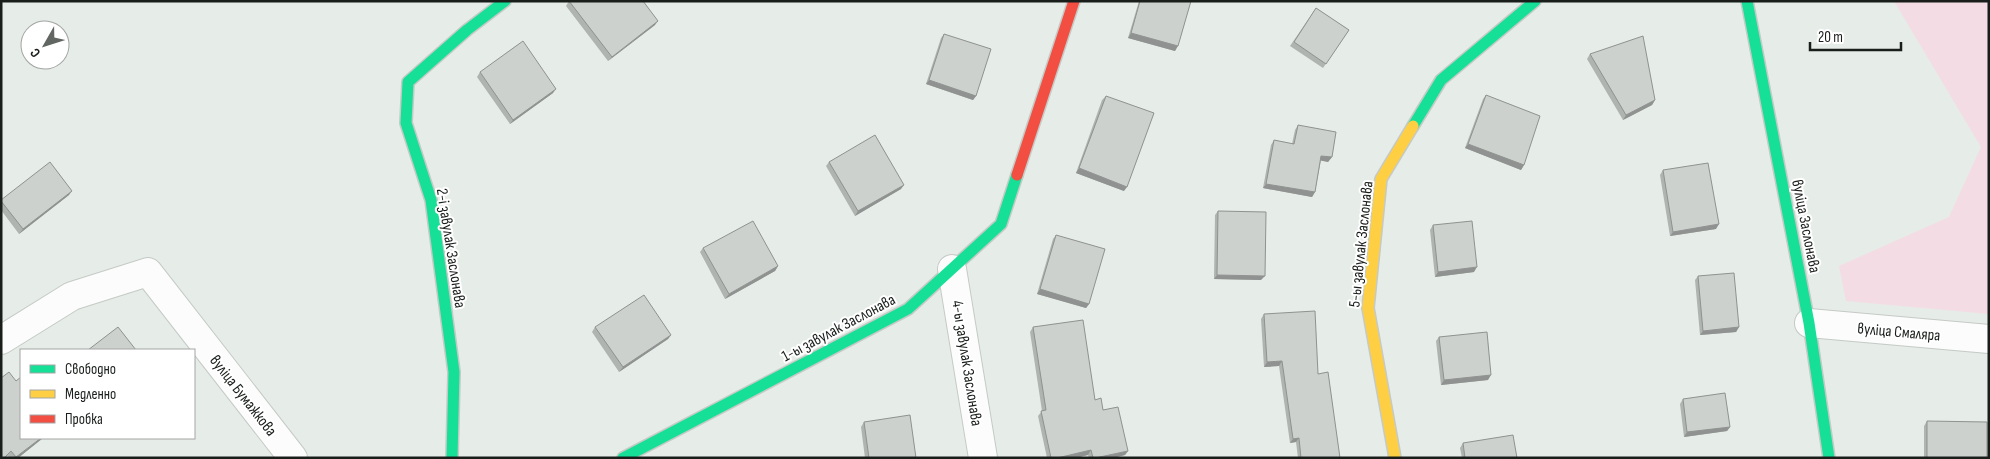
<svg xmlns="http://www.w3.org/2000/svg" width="1990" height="459" viewBox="0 0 1990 459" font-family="'Sofia Sans Condensed',sans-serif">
	<rect width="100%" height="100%" fill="#e6ece7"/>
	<path fill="#f4dce5" d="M1894 1H1989V314L1846 301 1839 266 1949 217 1981 147Z"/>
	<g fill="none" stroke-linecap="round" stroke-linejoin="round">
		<g stroke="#c5cac6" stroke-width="30">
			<path id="street" d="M952 269 983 458
				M1809 323 1989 339
				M1 340 72 296 148 272 293 458"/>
		</g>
		<g stroke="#c5cac6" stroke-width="14">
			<path id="fast" d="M1747 1 1809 323 1829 458
				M1413 126 1441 80 1535 1
				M452 458 454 372 431 200 406 123 408 82 467 30 505 1
				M623 458 908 309 1001 224 1017 175"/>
		</g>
		<g stroke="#c5cac6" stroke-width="14">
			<path id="slow" d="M1395 458 1368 308 1381 179 1413 126"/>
		</g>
		<g stroke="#c5cac6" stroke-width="14">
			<path id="jam" d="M1017 175 1074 1"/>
		</g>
		<use href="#street" stroke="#fbfcfb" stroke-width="28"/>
		<use href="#fast" stroke="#16e098" stroke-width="11"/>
		<use href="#slow" stroke="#ffcf43" stroke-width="11"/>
		<use href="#jam" stroke="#f24e42" stroke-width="11"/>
	</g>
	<path fill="#afb4b0" d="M569 1 655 25 608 61 566 6Z
		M1139 1H1191L1175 51 1128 38Z
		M1316 8 1349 30 1323 68 1290 46Z
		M944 34 976 96 973 100 926 84 941 38Z
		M1590 54 1655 100 1652 105 1623 120 1587 59Z
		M480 72 553 93 510 124 477 77Z
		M1486 95 1524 165 1521 170 1465 148 1483 99Z
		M1106 96 1124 191 1076 173 1102 100Z
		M1298 125 1332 157 1328 162 1321 160 1315 192 1312 197 1263 188 1271 145 1274 140 1292 144 1295 130Z
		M829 162 901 189 855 216 826 166Z
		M1663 170 1716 229 1670 236 1660 175Z
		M69 195 19 234 1 210V200Z
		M1218 211 1261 280 1214 279 1215 215Z
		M1433 225 1474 272 1435 277 1430 230Z
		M1056 235 1089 304 1086 308 1037 294 1053 239Z
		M703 248 778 266 775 271 725 299 700 252Z
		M1698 276 1739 327 1736 332 1700 335 1695 280Z
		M1264 314 1318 374 1340 458H1298L1296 442 1290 443 1279 366 1264 367 1261 319Z
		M595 327 671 335 668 339 619 372 592 332Z
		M1033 327 1095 400 1103 410 1128 451 1125 455 1113 458H1089L1088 455 1075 458H1047L1038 416 1042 411 1030 332Z
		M1439 337 1488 380 1441 385 1436 341Z
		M1 378 43 438 18 458H9L8 456 5 458H1Z
		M1683 399 1730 427 1727 431 1684 437 1680 404Z
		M1927 421 1987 458H1924V426Z
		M864 422 916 458H865L861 427Z
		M1463 443 1517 458H1462L1460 448Z"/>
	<path fill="#8f9290" d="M658 21 655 25 608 61 612 57Z
		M1131 33 1178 46 1175 51 1128 38Z
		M929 80 976 96 973 100 926 84Z
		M556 89 553 93 510 124 513 120Z
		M1655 100 1652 105 1623 120 1626 115Z
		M1468 144 1524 165 1521 170 1465 148Z
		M1321 156 1332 157 1328 162 1318 160Z
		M1079 168 1127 187 1124 191 1076 173Z
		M1266 184 1315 192 1312 197 1263 188Z
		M904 185 901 189 855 216 858 211Z
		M72 191 69 195 19 234 23 229Z
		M1719 224 1716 229 1670 236 1673 232Z
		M778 266 775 271 725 299 729 294Z
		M1477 267 1474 272 1435 277 1438 272Z
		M1217 275 1265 276 1261 280 1214 279Z
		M1040 289 1089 304 1086 308 1037 294Z
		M1739 327 1736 332 1700 335 1703 331Z
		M671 335 668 339 619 372 623 367Z
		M1282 361 1279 366 1264 367 1267 362Z
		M1491 375 1488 380 1441 385 1444 380Z
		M1730 427 1727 431 1684 437 1687 432Z
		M41 438H43L18 458H15Z
		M1299 438 1296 442 1290 443 1293 439Z
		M1091 450 1088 455 1075 458H1057Z
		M1128 451 1125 455 1113 458H1095Z"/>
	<path fill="#ccd1cd" stroke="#8f9290" d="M569 1H643L658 21 612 57Z
		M1140 1H1191L1178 46 1131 33Z
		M1316 8 1349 30 1326 64 1294 42Z
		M944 34 991 49 976 96 929 80Z
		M1643 36 1655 100 1626 115 1590 54Z
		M523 41 556 89 513 120 480 72Z
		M1486 95 1540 116 1524 165 1468 144Z
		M1106 96 1154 113 1127 187 1079 168Z
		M1298 125 1336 132 1332 157 1321 156 1315 192 1266 184 1274 140 1294 144Z
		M875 135 904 185 858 211 829 162Z
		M50 162 72 191 23 229 1 201V200Z
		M1708 163 1719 224 1673 232 1663 170Z
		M1218 211 1266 212 1265 276 1217 275Z
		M753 221 778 266 729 294 703 248Z
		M1472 221 1477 267 1438 272 1433 225Z
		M1056 235 1105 249 1089 304 1040 289Z
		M1734 273 1739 327 1703 331 1698 276Z
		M644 295 671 335 623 367 595 327Z
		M1315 311 1318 374 1328 372 1340 458H1301L1299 438 1293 439 1282 361 1267 362 1264 314Z
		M1083 320 1095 400 1101 398 1103 410 1118 407 1128 451 1095 458H1093L1091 450 1057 458H1051L1041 411 1046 410 1033 327Z
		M118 327 136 350H88Z
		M1487 332 1491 375 1444 380 1439 337Z
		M9 372 16 381 21 377V438H41L16 457 11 451 4 458H1V378Z
		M1725 393 1730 427 1687 432 1683 399Z
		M910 415 916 458H869L864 422Z
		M1927 421 1987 422V458H1927Z
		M1513 435 1517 458H1465L1463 443Z"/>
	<g text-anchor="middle" stroke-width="4" stroke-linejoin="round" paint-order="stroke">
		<g font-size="16" fill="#191e1a" stroke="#fff">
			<text transform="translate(1807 226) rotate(79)" y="6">вуліца Заслонава</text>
			<text transform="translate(1360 244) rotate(-84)" y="6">5-ы завулак Заслонава</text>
			<text transform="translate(452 248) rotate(81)" y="6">2-і завулак Заслонава</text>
			<text transform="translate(838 327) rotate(-28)" y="6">1-ы завулак Заслонава</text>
			<text transform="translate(1899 331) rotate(5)" y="6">вуліца Смаляра</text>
			<text transform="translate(968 363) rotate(81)" y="6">4-ы завулак Заслонава</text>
			<text transform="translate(244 395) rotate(52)" y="6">вуліца Бумажкова</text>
		</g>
	</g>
	<rect width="1990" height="459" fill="none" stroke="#191e1a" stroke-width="5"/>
	<rect x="20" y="349" width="175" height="90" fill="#ffffff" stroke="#a3a5a3"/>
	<rect x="30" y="365" width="25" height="8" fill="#16e098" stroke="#a3a5a3"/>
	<text x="65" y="374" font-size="15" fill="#191e1a">Свободно</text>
	<rect x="30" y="390" width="25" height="8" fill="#ffcf43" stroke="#a3a5a3"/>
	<text x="65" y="399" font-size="15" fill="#191e1a">Медленно</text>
	<rect x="30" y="415" width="25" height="8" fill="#f24e42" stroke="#a3a5a3"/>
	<text x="65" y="424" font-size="15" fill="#191e1a">Пробка</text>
	<g transform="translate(45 45) rotate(231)"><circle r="24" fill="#ffffff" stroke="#a3a5a3"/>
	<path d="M0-4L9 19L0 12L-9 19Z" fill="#616662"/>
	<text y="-8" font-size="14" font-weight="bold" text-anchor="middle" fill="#191e1a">С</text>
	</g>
	<path d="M1810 42v8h91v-8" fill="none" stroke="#191e1a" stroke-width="2.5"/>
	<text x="1818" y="42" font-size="15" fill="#191e1a" stroke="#ffffff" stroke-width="4" paint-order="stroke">20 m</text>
</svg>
